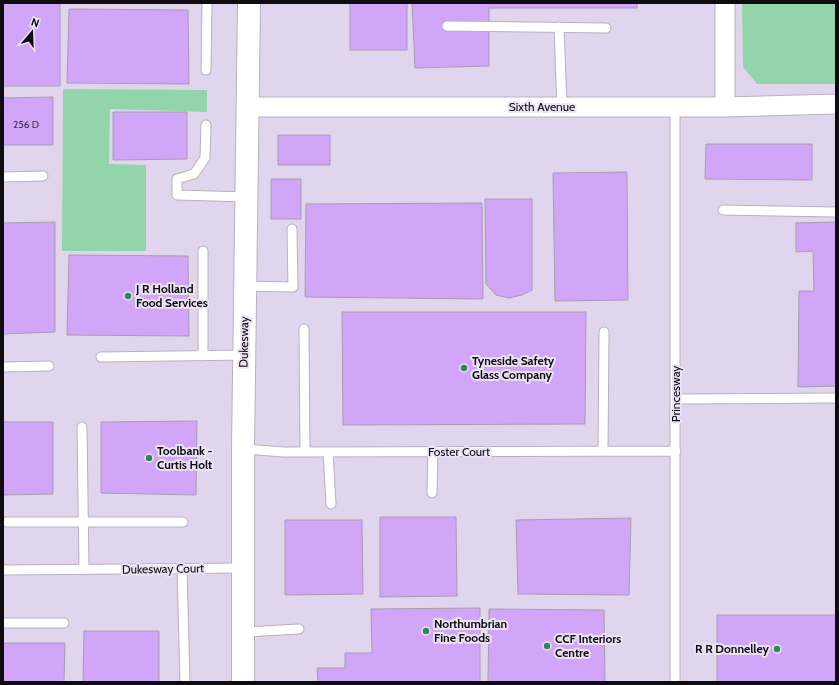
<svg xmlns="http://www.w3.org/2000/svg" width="839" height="685" viewBox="0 0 839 685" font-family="Cabin,sans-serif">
	<rect width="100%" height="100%" fill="#ece3f5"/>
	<path fill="#e1d5ee" d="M3 3H836V682H3Z"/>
	<path fill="#92d5ab" d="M742 3H836V84H757L743 67Z
		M63 89 207 90V112L110 109 109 164 146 165V251H62Z"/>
	<path fill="#d1a6f8" stroke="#a69eae" d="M3 3H60V86H3Z
		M350 3H407V50H350Z
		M412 3H637V8H489V66L415 68Z
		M69 9 188 10 189 84 67 83Z
		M53 97V145H3V98Z
		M113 112H187V159L113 160Z
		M278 135H330V165H278Z
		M706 144H812V180L705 179Z
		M627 172 628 300 555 301 553 173Z
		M271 179H301V219H271Z
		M485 199H532V290L522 295 509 298 496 295 486 284Z
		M482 203 483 299 305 297 306 204Z
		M55 222V332L3 334V223Z
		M836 222V386L798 387 799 291H814L813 251 796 252V223Z
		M69 255 188 256 189 336 67 335Z
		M342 312H586L585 424 343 425Z
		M197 421 196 495 101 493V422Z
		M3 422H53V494L3 495Z
		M380 517H456L457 596 380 597Z
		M631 518 629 595 518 594 516 520Z
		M285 520H362L363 594 285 595Z
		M480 608V682H318L317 668H345V653H372L371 609Z
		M489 609 604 610 605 682H488Z
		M717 615H836V682H717Z
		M84 631H159V682H83Z
		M3 643H65L64 682H3Z"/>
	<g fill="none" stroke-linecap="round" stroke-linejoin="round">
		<g stroke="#b8b0c1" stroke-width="11">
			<path id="lane" d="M447 26 606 28
				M559 27 562 107
				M206 70 207 3
				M206 125 205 158 194 174 177 179V195L247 197
				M3 177 43 176
				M723 210 836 212
				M245 286 293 287 292 229
				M304 329 305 452
				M203 356V251
				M101 357 244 355
				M3 367 49 366
				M676 399 836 398
				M82 427 84 569
				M243 449 284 452 676 451
				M603 451 604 332
				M328 452 331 504
				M432 493 433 452
				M7 522H183
				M182 568 185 682
				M3 570 242 568
				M3 623H64
				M243 632 299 629
				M675 682V107"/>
		</g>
		<g stroke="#b8b0c1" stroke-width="21">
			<path id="street" d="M248 107H725L836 104
				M725 107V3"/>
		</g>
		<g stroke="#b8b0c1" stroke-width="24">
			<path id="secondary" d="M243 682V449L249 3"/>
		</g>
		<use href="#lane" stroke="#fff" stroke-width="9"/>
		<use href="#street" stroke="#fff" stroke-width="19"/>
		<use href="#secondary" stroke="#fff" stroke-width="22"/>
	</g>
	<g fill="#328558" stroke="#ece3f5" stroke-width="1.5">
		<circle cx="128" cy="296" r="4"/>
		<circle cx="464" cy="368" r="4"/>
		<circle cx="149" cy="458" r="4"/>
		<circle cx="426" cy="631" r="4"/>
		<circle cx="547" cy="646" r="4"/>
		<circle cx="777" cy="649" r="4"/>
	</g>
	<g text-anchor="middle" stroke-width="4" stroke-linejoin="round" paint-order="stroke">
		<g font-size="10" fill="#3f324b">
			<text x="26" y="128">256 D</text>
		</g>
		<g font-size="12" fill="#0e0b11" stroke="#ece3f5">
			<text x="542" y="111">Sixth Avenue</text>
			<text transform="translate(244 342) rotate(-89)" y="4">Dukesway</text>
			<text transform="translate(676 394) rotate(-90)" y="4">Princesway</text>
			<text x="459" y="456">Foster Court</text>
			<text transform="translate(163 569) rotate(-1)" y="4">Dukesway Court</text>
		</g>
		<g font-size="12" font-weight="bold" fill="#0e0b11" stroke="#ece3f5" text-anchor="start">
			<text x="136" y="293">J R Holland<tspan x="136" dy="14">Food Services</tspan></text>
			<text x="472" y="365">Tyneside Safety<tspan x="472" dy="14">Glass Company</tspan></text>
			<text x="157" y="455">Toolbank -<tspan x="157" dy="14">Curtis Holt</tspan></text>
			<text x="434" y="628">Northumbrian<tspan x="434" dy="14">Fine Foods</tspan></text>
			<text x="555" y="643">CCF Interiors<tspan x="555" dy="14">Centre</tspan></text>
			<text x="769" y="653" text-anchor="end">R R Donnelley</text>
		</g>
	</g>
	<rect width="839" height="685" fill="none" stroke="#0e0b11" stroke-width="8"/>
	<g transform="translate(32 32) rotate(19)" stroke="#ece3f5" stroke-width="3" paint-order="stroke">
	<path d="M0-3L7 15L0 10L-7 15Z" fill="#0e0b11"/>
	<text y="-6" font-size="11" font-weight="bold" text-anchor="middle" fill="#0e0b11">N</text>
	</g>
</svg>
